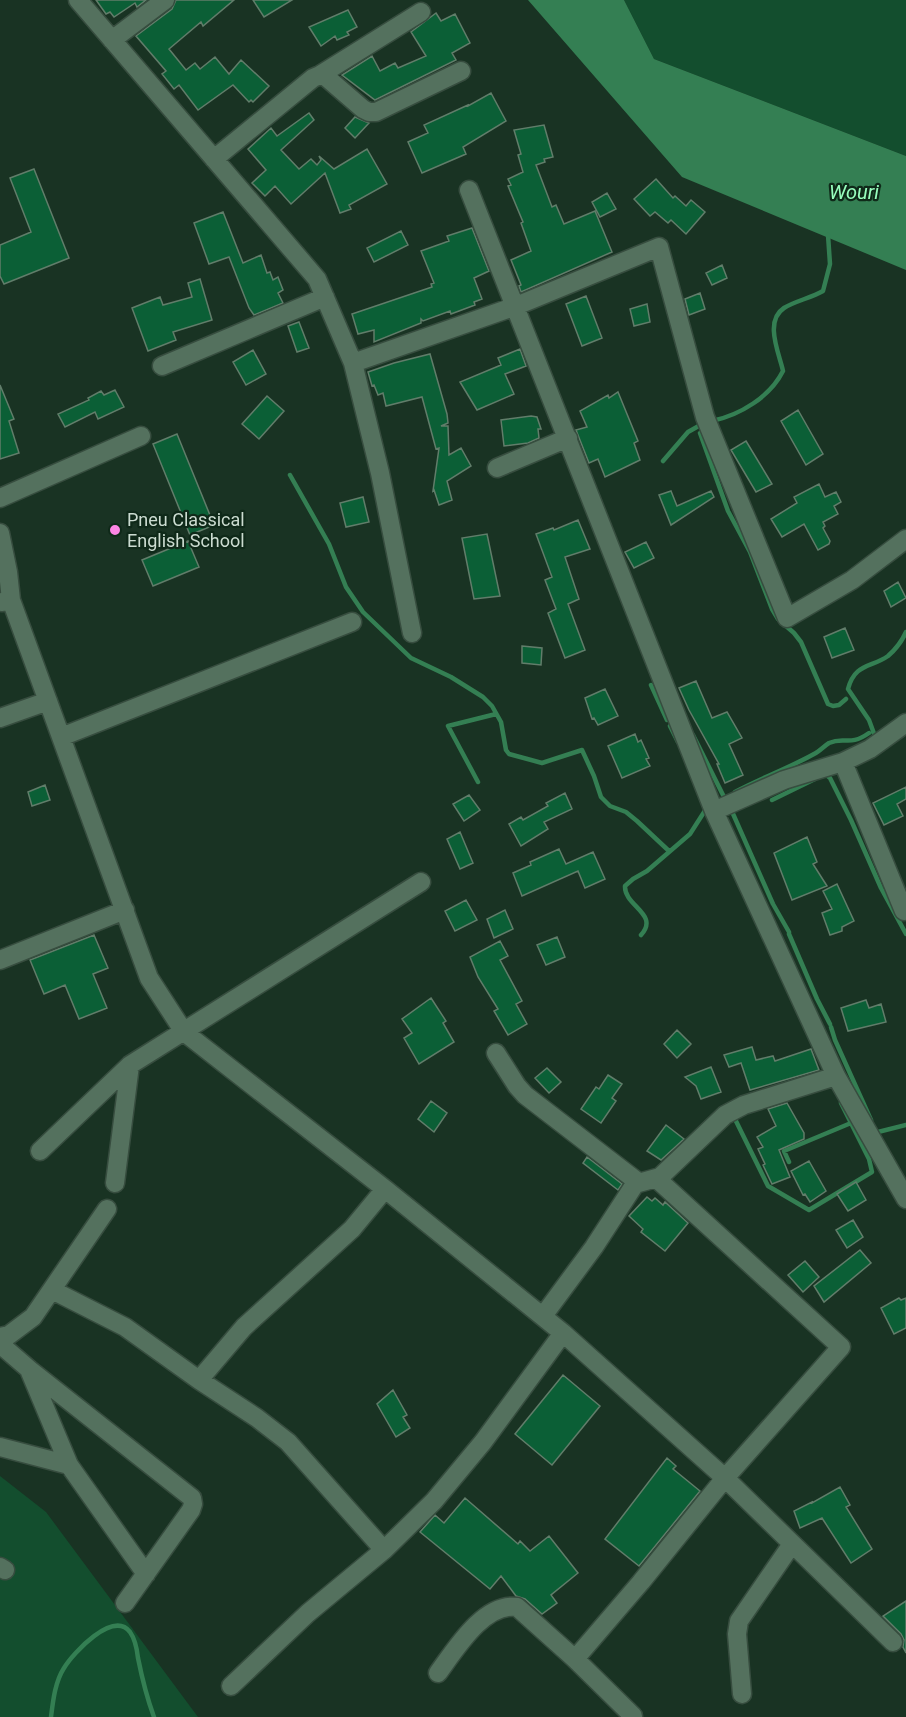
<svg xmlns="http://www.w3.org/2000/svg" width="906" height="1717" viewBox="0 0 906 1717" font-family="Roboto,sans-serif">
	<rect width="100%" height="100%" fill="#193323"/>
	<path fill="#134e2e" d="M624 0H906V156L654 59Z
		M0 1476 46 1512 198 1717H0Z"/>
	<path fill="#347f53" d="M528 0H624L654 59 906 156V270L682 177Z"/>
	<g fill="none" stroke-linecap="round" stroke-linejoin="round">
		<path stroke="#347f53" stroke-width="4.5" d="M712 421C740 415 770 397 783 371 779 353 764 321 784 308 795 301 811 298 823 291L830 264 828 235
			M700 433 728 511 750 552 772 609 778 619 794 633 801 642 828 704 833 706 839 705 846 699
			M663 461 688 432 704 423
			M290 475 329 544 346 587 363 612 411 658 451 677 483 697 492 706 501 722 506 750 509 754 542 763 582 750 594 776 601 797 610 806 626 812 637 821 669 851
			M651 685 667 720
			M670 726 678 742
			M693 735 725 799 728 797
			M876 739 869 720 848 689C855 663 871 668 888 656 896 649 902 641 906 632
			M825 774 830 778 851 820 881 888 906 934
			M478 782 448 726 496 714
			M735 792C761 778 789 768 814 754 820 751 824 746 829 743 845 736 849 747 869 733
			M772 800 815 779
			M730 807 773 904 789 932
			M789 934 817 999 830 1024
			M641 935C660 914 624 906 625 886L633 879 647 871 690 834 706 809
			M831 1027 835 1040 871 1120
			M733 1115 768 1186 809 1210 872 1172 869 1159 841 1103
			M874 1133 906 1125
			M789 1162 784 1151 851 1123
			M51 1717C53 1701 55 1682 64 1668 73 1653 113 1610 130 1632 135 1639 137 1649 138 1658 142 1678 147 1698 154 1717"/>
	</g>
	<path fill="#0b5f36" stroke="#617d6a" stroke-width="1.5" d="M96 0H146L137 7 135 3 114 17 110 12 106 14Z
		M176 0H234L203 26 201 22 169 49 186 70 195 63 200 69 215 57 229 74 241 60 269 86 253 102 251 100 249 102 233 85 198 110 179 85 174 89 162 74 166 71 136 36 172 9Z
		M253 0H292L264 17Z
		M348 10 357 27 347 32 349 35 337 40 335 36 321 46 309 27Z
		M436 13 441 21 455 14 470 43 452 53 456 60 375 100 342 75 372 56 380 71 395 63 398 68 426 56 411 32Z
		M491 93 506 121 463 147 466 154 422 173 408 142 428 133 424 125 468 105V106Z
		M309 113 314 120 281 150 299 169 311 159 317 165 321 160 319 156 334 169 367 149 387 184 349 205 351 209 340 213 325 173 291 204 275 186 265 196 252 183 266 170 248 149 271 128 277 136Z
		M355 117 369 123 355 138 345 128Z
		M544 125 553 157 544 159 545 162 536 165 552 207 556 205 564 224 595 211 612 252 521 292 519 286 521 285 511 260 531 251 521 223 523 222 508 186 511 185 508 179 523 172 518 155 521 154 514 130Z
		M34 169 69 258 4 284 0 276V245L31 232 10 178Z
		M656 179 673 198 675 196 686 206 691 200 705 212 686 234 671 220 668 223 655 212 650 216 634 199Z
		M607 193 616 209 600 217 592 202Z
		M223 212 243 263 261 255 267 273 270 272 273 280 278 277 283 290 278 293 283 303 254 315 249 308 229 257 209 264 194 223Z
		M472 228 489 271 474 278 482 299 474 302 475 305 451 314 450 311 423 321 421 319V323L374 342V330L358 334 352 314 432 287 431 284 434 283 421 251 449 241 447 236Z
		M401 231 408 245 374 262 367 248Z
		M722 265 727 278 712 285 706 273Z
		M200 279 212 320 173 332 176 340 148 351 132 308 160 297 163 305 192 297 188 283Z
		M700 293 705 309 689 315 685 299Z
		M586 296 602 338 582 346 566 304Z
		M647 304 650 322 634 326 630 309Z
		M299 322 309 348 297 352 288 326Z
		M520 349 526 366 505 374 514 394 477 410 460 382 501 365 498 358Z
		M253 350 266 374 246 385 233 362Z
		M430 354 447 414 448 423 441 426H448L449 455 461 448 471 466 447 481 452 500 439 505 434 490 433 491 439 448 436 449 422 397 386 406 383 393 378 395 374 385 372 386 368 372 394 363Z
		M0 385 14 419 9 421 19 453 0 459Z
		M115 390 124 407 98 419 95 412 65 427 58 414 89 400 88 398 101 391 104 395Z
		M618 392 638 441 634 443 640 460 605 477 598 459 589 463 576 430 587 427 580 411 608 395 609 398Z
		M267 396 284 411 259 439 242 424Z
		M798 410 823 454 806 465 781 421Z
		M531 416 537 417 541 429H538L539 438 528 443 504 446 501 420Z
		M177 434 214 525 190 535 153 444Z
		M746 441 772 484 756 492 731 450Z
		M819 484 825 497 836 492 841 502 834 506 838 514 823 522 825 526 823 528 830 541 829 544 818 550 804 524 782 537 771 519 797 503 794 497Z
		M671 491 677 506 711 491 714 497 671 525 659 495Z
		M363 497 369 522 346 527 340 503Z
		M578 520 590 549 565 557 579 599 568 604 585 650 565 658 548 613 556 609 545 580 552 577 536 534 553 528 554 530Z
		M487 534 500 596 474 599 462 538Z
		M188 541 199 567 153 586 142 560Z
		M646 542 654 558 634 568 625 552Z
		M898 582 906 598 891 607 884 591Z
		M845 628 854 650 832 658 824 637Z
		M522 646 542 648 541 665 522 663Z
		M696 681 712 718 727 712 742 738 729 744 743 775 725 783 717 764H719L689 710 679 688Z
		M605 689 618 716 598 725 594 718 592 719 585 698Z
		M635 734 638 742 641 740 649 758 646 759 650 766 622 778 608 746Z
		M45 785 50 800 32 806 28 792Z
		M906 787V799L897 804 903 816 884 825 873 803Z
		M565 793 572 809 544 822 548 829 521 846 509 824 521 817 523 820 548 806 546 803Z
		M469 795 480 810 464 821 453 804Z
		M460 832 473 863 460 869 447 839Z
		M807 837 817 862 813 864 827 886 792 900 774 853Z
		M559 849 566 864 593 852 605 879 585 888 578 871 522 896 513 873 531 865 530 862Z
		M837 884 854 921 842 927V931L830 935 822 913 832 909 823 891Z
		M466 900 477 920 455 931 445 911Z
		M505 910 513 929 494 938 487 919Z
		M94 935 108 968 93 974 107 1008 79 1019 65 985 44 994 30 960Z
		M557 937 565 957 546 965 537 945Z
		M500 941 508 956 500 960 522 1001 516 1004 527 1024 508 1035 494 1011 498 1009 478 977 470 957Z
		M431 998 446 1021 443 1023 454 1042 419 1064 404 1038 412 1033 402 1019Z
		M866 1000 869 1008 881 1004 886 1022 848 1031 841 1008Z
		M677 1030 691 1044 677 1058 664 1044Z
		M752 1047 756 1060 773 1056 775 1061 811 1049 819 1070 750 1090 741 1063 729 1067 724 1055Z
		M711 1067 721 1092 701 1099 696 1086 685 1077Z
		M547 1068 561 1082 549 1093 535 1078Z
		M608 1075 622 1084 612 1098 616 1101 601 1123 581 1109 596 1087 599 1089Z
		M431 1101 447 1113 434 1132 418 1119Z
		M787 1103 804 1133V1139L779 1150 790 1177 772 1184 763 1165 765 1164 758 1149 763 1147 757 1137 776 1126 768 1109Z
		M666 1125 684 1139 661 1160 647 1151Z
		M587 1157 622 1184 618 1190 583 1163Z
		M809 1161 826 1191 810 1202 805 1194 803 1195 791 1171Z
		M856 1182 866 1200 848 1211 837 1194Z
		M647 1197 652 1201 655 1198 663 1205 665 1202 688 1223 665 1251 641 1232 643 1229 629 1216Z
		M853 1220 863 1237 847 1248 836 1230Z
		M860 1250 871 1263 824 1302 814 1286Z
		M805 1261 819 1277 803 1292 788 1275Z
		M899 1298 901 1300 906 1298V1328L894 1334 881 1308Z
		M563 1375 600 1406 552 1465 515 1434Z
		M393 1390 407 1415 403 1417 410 1428 396 1437 377 1404Z
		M667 1458 676 1466 673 1469 700 1491 639 1566 605 1539Z
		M840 1487 850 1505 846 1507 872 1549 851 1563 822 1518 800 1528 794 1511 812 1502V1503Z
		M465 1498 518 1544 520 1541 530 1551 549 1536 578 1573 551 1595 557 1603 542 1614 525 1599 516 1596 501 1576 490 1589 420 1532 435 1515 444 1523Z
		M906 1601V1653L903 1647 904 1640 901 1634 883 1616Z"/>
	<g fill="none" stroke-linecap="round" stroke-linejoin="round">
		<g stroke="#374d3f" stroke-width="21">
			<path id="minor" d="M78 0 317 279 353 363 380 473 412 633
				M112 40 165 0
				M320 75 421 12
				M214 159 313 78 320 75 326 77 363 109 369 112H376L461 71
				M469 190 714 811 836 1076 906 1199
				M353 363 516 306 659 247 705 417 787 618 852 580 906 539
				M162 366 325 297
				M497 468 568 438
				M0 498 141 436
				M0 533 8 572 11 600 2 602
				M11 600 149 978 184 1032 385 1189 563 1333 725 1478 893 1642
				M0 718 48 701
				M61 737 352 622
				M843 762 904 911
				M714 811 784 780 843 762 870 749 906 723
				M0 960 125 910
				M496 1053 517 1086 525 1095 638 1182
				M40 1151 130 1065 421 882
				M115 1183 130 1065
				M52 1290 125 1327 199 1380 257 1418 288 1442 384 1550
				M543 1316 594 1247 635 1184 660 1177 725 1115 744 1105 836 1076
				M0 1337 9 1335 33 1317 107 1209
				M0 1344 30 1370 192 1498 193 1504 191 1510 125 1603
				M30 1372 69 1465 146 1574
				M199 1380 244 1327 352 1229 385 1189
				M0 1447 69 1465
				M0 1567 5 1570
				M575 1659 641 1582 725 1478 841 1347 657 1179
				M438 1673C455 1650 484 1602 517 1607L575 1659 633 1716
				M231 1686 308 1613 384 1550 434 1501 483 1442 563 1333
				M742 1694 737 1634 739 1621 792 1544"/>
		</g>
		<use href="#minor" stroke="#54715e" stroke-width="18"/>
	</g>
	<circle fill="#fc86e4" stroke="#0f2919" stroke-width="2" cx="115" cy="530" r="6"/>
	<g text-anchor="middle" stroke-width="4.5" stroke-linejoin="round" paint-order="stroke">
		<g font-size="18" fill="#ccdcd1" stroke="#0f2919" text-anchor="start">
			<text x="127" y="526">Pneu Classical<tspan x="127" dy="21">English School</tspan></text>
		</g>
		<g font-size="20" font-style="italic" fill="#98febe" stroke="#0f2919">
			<text x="854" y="199">Wouri</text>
		</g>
	</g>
</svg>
